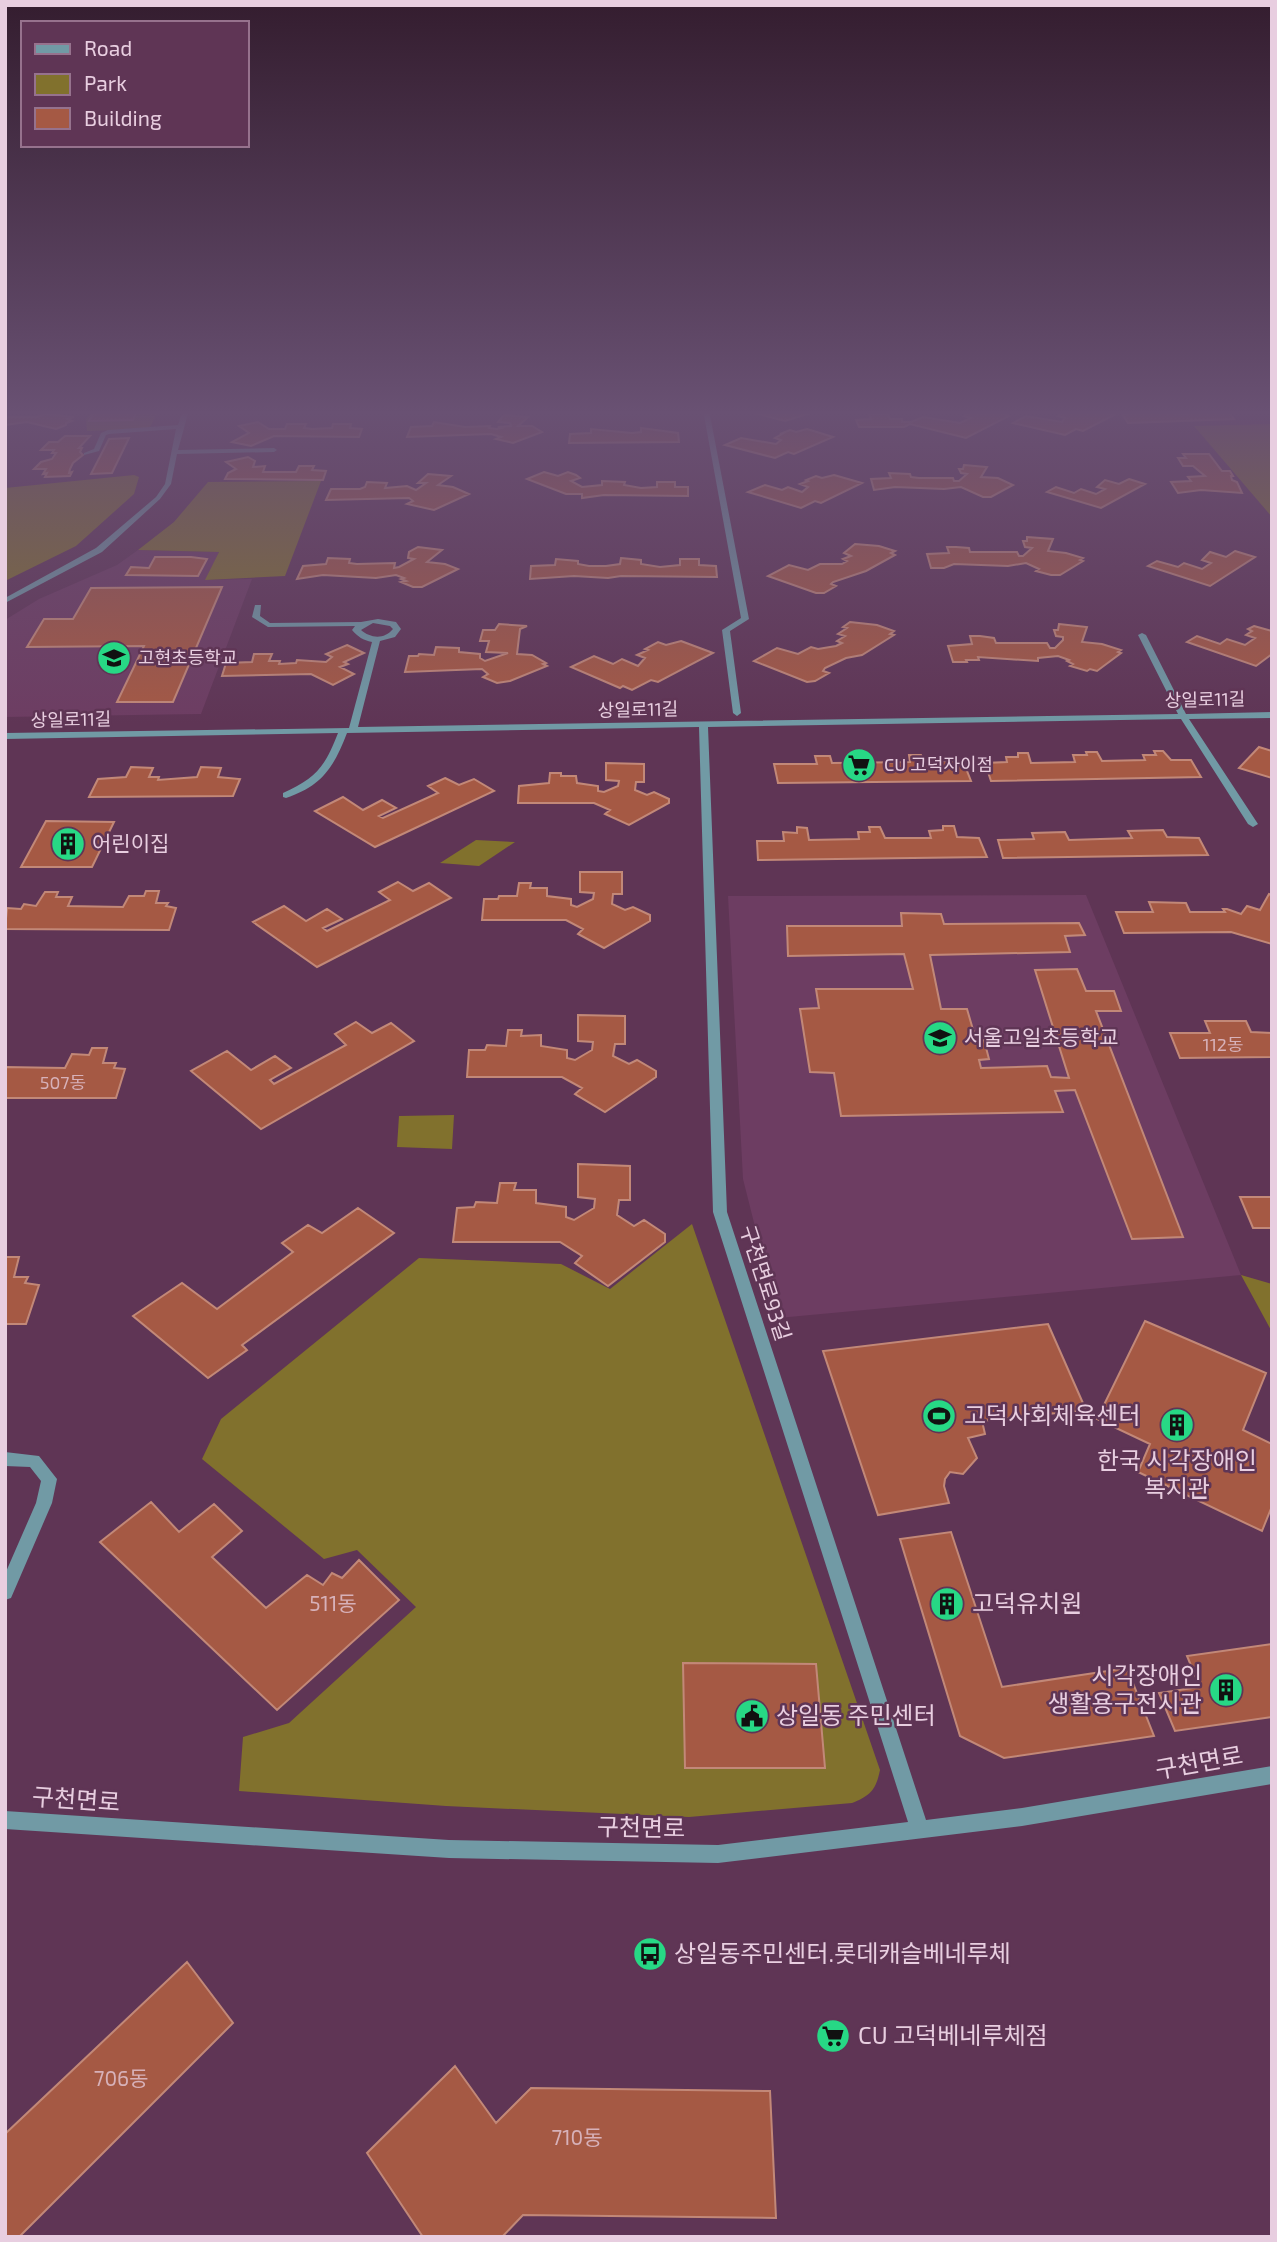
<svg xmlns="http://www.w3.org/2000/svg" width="1277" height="2242" viewBox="0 0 1277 2242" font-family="'Exo 2','Noto Sans KR',sans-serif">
	<rect width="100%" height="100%" fill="#5f3555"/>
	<path fill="#6d3d62" d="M138 550 219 552 206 580 252 579 201 714 5 717V620L39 599 117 565Z
		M1086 895 1241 1275 778 1318 743 1179 728 896Z"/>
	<path fill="#81712d" d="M91 410H159L149 429 87 431 86 420Z
		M1272 424V517L1194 426Z
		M134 475 139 477 134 494 76 546 5 581V488Z
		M321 481 285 576 205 580 219 552 138 550 174 522 208 482Z
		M476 840 515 842 479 866 440 863Z
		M454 1115 452 1149 397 1147 399 1116Z
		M692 1224 880 1770C876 1790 870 1796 852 1803L689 1817 446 1806 239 1791 243 1737 289 1723 416 1607 357 1550 324 1559 202 1459 221 1419 419 1258 561 1264 610 1289Z
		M1241 1275 1272 1284V1332Z"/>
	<path fill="#a55944" stroke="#c28878" stroke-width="2" d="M95 410H137L133 420 89 421Z
		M743 410H820L785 421Z
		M993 410 1009 416 966 438 910 424 904 427H859L856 420 871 419 869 414H888L890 419H902V422H911L923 417 960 423 971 418 964 416 971 411 982 414Z
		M1066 410H1096L1114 415 1083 431 1076 429 1065 435 1013 423 1026 416 1062 422 1065 418 1058 416Z
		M1137 410 1185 414 1184 413H1192L1190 410H1227L1234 419 1128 423 1122 414 1139 413Z
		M45 414 74 417 67 419 72 421 66 423V425L56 429 27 422 5 425V417H37Z
		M504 415 528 417 518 426H532L542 432 513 443 496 439 501 437 491 434 407 437 411 427 432 426 434 422 465 427 490 426 489 428 497 429 501 428 498 427 511 426 510 423 498 422Z
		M258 422 269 429H285L287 424H306L304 428 312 429 332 428 333 424H351L350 428 362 429 359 437 274 436 251 446 232 442 249 433 239 426Z
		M641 428 678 433 679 442 569 443 570 434 591 433V429L632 433 641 432Z
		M807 429 833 437 794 454 788 452 775 458 725 445 741 438 776 444 781 440 775 438 782 434H780L790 430 796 432Z
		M65 436H90L79 448H82L80 452 83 455 73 463 70 469 69 473 72 472 70 476 45 477 47 473 43 474 46 469H34L41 462 52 459 56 453H52L54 450H41L49 442H58Z
		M129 438 112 473 91 474 109 439Z
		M1183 454H1209L1222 471H1230L1233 476H1231L1232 480 1237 482 1242 493 1201 490 1178 493 1171 482 1191 481 1188 477 1205 476 1193 466H1183L1178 458H1186Z
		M248 457 255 461 253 467 265 466 263 472H296L299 466H314L312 470 326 471 323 480 225 479 228 473 236 469 226 462Z
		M964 465 987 467 981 477 998 478 1013 485 991 497H983L961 487 944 489 895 487 874 490 871 479 891 478 889 473 910 474 911 477 919 478H953L954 481H959L967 474 961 473 959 469H963Z
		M544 472 558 476 568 472 576 475 580 478 571 481 582 487 602 485V481L625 482 624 485 641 488 657 487V482H675V487H688V496L604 495 582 498V494H566L527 479Z
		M428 474 451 476 438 485 453 487 469 494 434 510 407 504 413 501 409 498 326 500 331 489H360L365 487 367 482 387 483 385 488 407 486 416 490 426 483H418Z
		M834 475 862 483 821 503 815 501 801 508 748 492 765 485 782 490 788 487 802 492 808 487 800 484 808 481 806 480 816 476 822 478Z
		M1129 479 1145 484 1101 508 1047 492 1056 487 1074 493 1081 489 1096 494 1105 489 1097 487 1105 480 1119 484Z
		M1027 537 1053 539 1048 551 1066 553 1083 558 1080 560 1083 561 1060 575H1051L1036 571 1039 569 1026 563 1008 566 954 564 944 568H931L927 554 949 553 947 547H956L969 548 970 552H1017L1019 556H1023L1032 548 1025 547 1023 541H1027Z
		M855 544 879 546 895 551 891 553 895 555 866 571 833 582 831 584 836 586 824 593H816L768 576 789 565 808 570 820 564H842L847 561 843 559 851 556 844 553Z
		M418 547 442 550 427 562 445 564 458 569 422 587H413L401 582 406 581 401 579 404 578 396 575 376 578 323 575 297 579 303 566 326 564 328 558 350 559 349 563 357 564 395 563 394 568 399 567 414 559 408 558 409 552Z
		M1235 551 1255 557 1210 586 1148 566 1157 561 1178 567 1184 563 1202 569 1211 563 1202 560 1210 552 1226 557Z
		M155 557H191L207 559 198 576 126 575 131 567 149 568Z
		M621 558 641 560V564L660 567 680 565V559H699V565L716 566 717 577 621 576 608 578 574 576 530 579 531 566 555 565 556 559 578 561V564L589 566H606L620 564Z
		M222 587 173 702H117L144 646 27 647 44 619H73L91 588Z
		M850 622 877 625 894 631 890 634 894 635 862 655 846 658 825 668 823 671 829 673 815 681 807 682 754 661 777 648 798 654 811 647 818 649 836 646 842 643 837 641 845 636 838 634 847 628 843 627Z
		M499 624 527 626 520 629 517 654 532 655 546 663 543 664 547 666 510 681 497 683 483 677 488 674 482 669 405 672 409 656H418L419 654 434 655 436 647 459 648V652L480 654V658L485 661 508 653 486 652 489 641H480L483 630H495Z
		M1059 624 1087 627 1082 642 1102 644 1121 650 1118 652 1121 653 1097 671 1090 669 1087 671 1070 666 1073 664 1067 661 1069 660 1058 656 1038 658V661L978 657 979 660H966L967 662H953L948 646 972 644 970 636H980L994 638 996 643H1047L1050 648H1055L1063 640V637L1056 636 1054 630H1058Z
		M1254 626 1272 631V654L1256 666 1187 642 1197 636 1220 644 1227 639 1245 645 1255 638 1246 635 1252 631 1248 629Z
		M681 641 713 653 658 682 651 680 632 690 623 686 620 688 571 667 594 656 613 664 622 659 638 666 645 658 637 655 648 650 645 649 658 642 666 645Z
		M347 645 364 653 344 662 348 664 340 667 354 674 333 685 311 674 222 676 226 663 252 662 254 654H272L269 661H280L279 664 296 663 297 660 326 662 332 657 326 654Z
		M1259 747 1272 751V778L1239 768Z
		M1154 751H1163L1171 760H1191L1201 777 991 781 985 763 1007 762 1006 757H1018V753H1028L1031 763 1075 762 1073 755H1087L1086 752H1097L1102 761 1145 760 1143 755H1156Z
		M909 755H921L924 761H963L971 781 778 783 774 764H817L815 756H830L832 763 910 762Z
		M606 763 644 764V782H636L635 790 647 795 654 792 669 799V803L629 825 605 814 610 810 594 803H518L519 786 549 783 550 773H561V776H576L577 783 598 786V791L604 792 618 786 619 781 606 780Z
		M131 767 153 768 149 777H159L158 780 197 777 201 767 221 768 218 777 240 779 233 796 89 797 98 779 126 777Z
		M445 778 459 785 474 779 494 791 375 847 315 811 343 797 363 810 382 800 396 808 379 816 383 818 438 793 428 786Z
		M46 821 114 822 92 867H21Z
		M943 826H954L957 837 979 838 987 857 758 860 757 841H784L783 832 797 833V827L807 828 809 840 859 839 858 832H870L869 827H880L885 838H931L929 831 943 830Z
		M1163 830 1167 837 1199 838 1208 855 1003 858 998 840 1034 839 1032 833 1065 832 1069 840 1132 838 1128 831Z
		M580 872H622V894H613L612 904 625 910 633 907 650 915V921L604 948 578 934 583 929 566 920H482L484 899H498L499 896H517L519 883H531L530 888H547V896L571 899V905L577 907 593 899 594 893 580 892Z
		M398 882 413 891 429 883 451 898 317 967 253 922 284 906 306 921 327 909 342 919 323 928 327 931 390 900 379 892Z
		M146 891H159L156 903H168L166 906 176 908 169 930 5 929 7 908 21 909 24 904 36 906 45 892H58L56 897H72L68 906 123 907 129 896H144Z
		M1269 894 1272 895V944L1231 932 1124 933 1116 912H1153L1149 902 1186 903 1190 912H1225L1223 909H1227L1241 914 1247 906 1260 910Z
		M901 913 941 914 944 924 1079 923 1085 935 1065 936 1070 952 930 955 941 1009H967L976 1040H984L989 1059 979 1060 981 1068 1047 1066 1051 1077 1069 1078 1035 970 1077 969 1086 991H1114L1121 1011H1096L1183 1237 1132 1239 1075 1090 1055 1091 1063 1112 841 1116 834 1073 810 1072 800 1009 819 1008 816 989H913L904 954 788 956 787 926H902Z
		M578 1015 625 1016V1044H615L613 1056 629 1064 637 1060 656 1071V1077L605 1112 575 1094 582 1088 562 1077H467L469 1050H485L487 1045 506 1046 508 1030H522L521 1036 541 1035V1046L567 1050V1058L575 1060 592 1050 593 1042 578 1041Z
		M1205 1021H1246L1251 1032 1272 1033V1057L1180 1058 1170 1033H1210Z
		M356 1022 372 1033 391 1023 414 1041 261 1129 191 1071 227 1051 251 1070 275 1056 291 1068 270 1080 274 1084 346 1045 335 1034Z
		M92 1048H107L103 1063H116L114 1068 125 1069 116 1098H5V1067L65 1068 72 1054 89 1055Z
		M578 1164 630 1166V1200H619L617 1215 634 1226 644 1220 665 1234V1242L608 1286 575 1263 582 1256 560 1242H453L457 1208 474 1207 476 1202 497 1203 500 1183H516L514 1190H536V1203L566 1207V1217L574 1220 594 1208 595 1199 578 1197Z
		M1240 1197H1272V1228H1253Z
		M358 1208 394 1233 242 1345 247 1350 208 1378 133 1316 182 1283 217 1309 293 1252 282 1243 308 1225 322 1233Z
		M5 1257H19L14 1277H28L25 1283 39 1285 26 1324H5Z
		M1145 1321 1266 1373 1243 1430 1272 1444V1506L1262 1531 1138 1472 1150 1444 1097 1419Z
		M1048 1324 1086 1410 982 1421 985 1434 968 1438 977 1458 963 1474 950 1472 945 1479 944 1486 949 1503 878 1515 823 1351Z
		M151 1502 179 1532 214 1504 242 1531 212 1557 266 1608 307 1575 323 1585 332 1573 342 1578 359 1560 399 1600 277 1710 100 1542Z
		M951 1532 1002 1687 1127 1668 1154 1736 1004 1758 960 1736 900 1539Z
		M1272 1644V1717L1175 1731 1159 1693 1200 1687 1187 1656Z
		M683 1663 816 1664 825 1768H685Z
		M187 1962 233 2023 19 2237H5V2134Z
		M455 2066 496 2123 531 2088 770 2091 776 2218 523 2215 502 2237H423L367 2153Z"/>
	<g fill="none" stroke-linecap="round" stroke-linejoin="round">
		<path fill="#719aa5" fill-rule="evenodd" d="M183 410H189L178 450 274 448 277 450 274 452 177 454 171 484 160 499 102 552 5 603V598L96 548 156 497 165 484 176 429 109 434 106 435 99 451 84 455V453L94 449 101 433 108 430 178 425Z
			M703 410H709L749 619 730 631 741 713 737 716 733 713 722 630 741 618Z
			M255 605H261L260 616 270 623 361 622 378 619 396 622 401 629 395 637 380 641 358 727 1178 714 1138 635 1142 633 1146 635 1186 714 1272 712V718L1189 719 1258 824 1253 827 1248 824 1181 719 708 727 727 1212 926 1820 1022 1808 1272 1766V1784L1022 1826 718 1863 449 1858 5 1829V1811L449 1840 718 1845 908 1822 713 1212 699 727 347 733C334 767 322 786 286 798L283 797V793C316 778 325 767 338 733L5 739V733L349 728 372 642C363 640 358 637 352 630L355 626 268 627 252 617ZM373 623 390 626 393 629C384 640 370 638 361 630Z
			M5 1452 39 1456 57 1479 52 1503 11 1598 5 1600V1574L36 1503 41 1481 30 1467 5 1466Z"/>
	</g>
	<linearGradient id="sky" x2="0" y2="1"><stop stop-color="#341d2f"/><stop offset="0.57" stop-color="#695173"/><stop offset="1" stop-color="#695173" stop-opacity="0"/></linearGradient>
	<rect width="1277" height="724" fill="url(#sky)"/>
	<defs>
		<g id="school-disc" transform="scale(1.75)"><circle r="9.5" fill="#27d885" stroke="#5f3555"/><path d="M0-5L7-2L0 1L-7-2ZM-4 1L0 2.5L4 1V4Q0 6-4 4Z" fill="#111"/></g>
		<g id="supermarket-disc" transform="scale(1.75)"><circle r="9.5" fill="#27d885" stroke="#5f3555"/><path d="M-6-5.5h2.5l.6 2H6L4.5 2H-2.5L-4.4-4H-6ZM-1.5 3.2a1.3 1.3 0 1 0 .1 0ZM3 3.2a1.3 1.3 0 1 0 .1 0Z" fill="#111"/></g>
		<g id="building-disc" transform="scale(1.75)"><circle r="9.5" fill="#27d885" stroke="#5f3555"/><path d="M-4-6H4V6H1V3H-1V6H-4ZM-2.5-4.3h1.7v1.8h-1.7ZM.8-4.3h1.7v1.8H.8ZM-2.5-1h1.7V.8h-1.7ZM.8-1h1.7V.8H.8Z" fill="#111"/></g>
		<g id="stadium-disc" transform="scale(1.75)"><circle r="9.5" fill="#27d885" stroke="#5f3555"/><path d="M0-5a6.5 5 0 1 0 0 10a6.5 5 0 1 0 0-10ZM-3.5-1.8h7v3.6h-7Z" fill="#111"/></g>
		<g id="civic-disc" transform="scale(1.75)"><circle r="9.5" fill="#27d885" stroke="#5f3555"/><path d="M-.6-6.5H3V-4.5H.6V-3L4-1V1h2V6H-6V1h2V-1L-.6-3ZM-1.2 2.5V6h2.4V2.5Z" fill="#111"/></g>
		<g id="bus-disc" transform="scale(1.75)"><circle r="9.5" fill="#27d885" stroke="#5f3555"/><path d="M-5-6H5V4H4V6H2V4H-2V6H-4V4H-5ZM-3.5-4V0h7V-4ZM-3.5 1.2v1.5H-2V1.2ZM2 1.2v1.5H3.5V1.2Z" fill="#111"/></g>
	</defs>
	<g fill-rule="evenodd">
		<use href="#school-disc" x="114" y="658"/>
		<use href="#supermarket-disc" x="859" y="765"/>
		<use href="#building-disc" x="68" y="844"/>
		<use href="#school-disc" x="940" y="1038"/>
		<use href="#stadium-disc" x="939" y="1416"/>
		<use href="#building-disc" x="1177" y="1425"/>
		<use href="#building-disc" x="947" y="1604"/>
		<use href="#building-disc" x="1226" y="1690"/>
		<use href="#civic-disc" x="752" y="1716"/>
		<use href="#bus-disc" x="650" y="1954"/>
		<use href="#supermarket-disc" x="833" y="2036"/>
	</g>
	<g text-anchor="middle" stroke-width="5" stroke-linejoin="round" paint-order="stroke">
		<g font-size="18" fill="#e8cee0" stroke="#5f3555" text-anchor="start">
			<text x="138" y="664">고현초등학교</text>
			<text x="884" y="771">CU 고덕자이점</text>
		</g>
		<g font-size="18" fill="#e8cee0" stroke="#5f3555">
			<text transform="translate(1205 700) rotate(-1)" y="6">상일로11길</text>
			<text transform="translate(638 710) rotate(-1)" y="6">상일로11길</text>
			<text transform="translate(71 720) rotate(-1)" y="6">상일로11길</text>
		</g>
		<g font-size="18" fill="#d7b1b9">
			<text x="1223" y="1051">112동</text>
			<text x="63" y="1089">507동</text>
		</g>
		<g font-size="21" fill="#e8cee0" stroke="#5f3555" text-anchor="start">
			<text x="92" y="851">어린이집</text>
			<text x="964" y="1045">서울고일초등학교</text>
		</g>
		<g font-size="21" fill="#e8cee0" stroke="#5f3555">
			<text transform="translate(765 1283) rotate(72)" y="7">구천면로93길</text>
		</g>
		<g font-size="21" fill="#d7b1b9">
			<text x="333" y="1611">511동</text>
			<text x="121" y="2086">706동</text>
			<text x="577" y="2145">710동</text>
		</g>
		<g font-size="24" fill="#e8cee0" stroke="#5f3555" text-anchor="start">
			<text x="964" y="1424">고덕사회체육센터</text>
			<text x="1177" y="1469" text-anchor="middle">한국 시각장애인<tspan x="1177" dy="28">복지관</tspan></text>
			<text x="972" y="1612">고덕유치원</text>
			<text x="1202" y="1684" text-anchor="end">시각장애인<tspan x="1202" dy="28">생활용구전시관</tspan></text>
			<text x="776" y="1724">상일동 주민센터</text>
			<text x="674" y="1962">상일동주민센터.롯데캐슬베네루체</text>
			<text x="858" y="2044">CU 고덕베네루체점</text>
		</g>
		<g font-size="24" fill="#e8cee0" stroke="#5f3555">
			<text transform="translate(1199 1763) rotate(-10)" y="8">구천면로</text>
			<text transform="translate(76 1800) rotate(4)" y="8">구천면로</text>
			<text transform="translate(641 1828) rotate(1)" y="8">구천면로</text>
		</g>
	</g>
	<rect width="1277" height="2242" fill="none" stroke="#e8cee0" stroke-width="14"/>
	<rect x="21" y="21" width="228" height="126" fill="#5f3555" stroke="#96728d" stroke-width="2"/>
	<rect x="35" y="44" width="35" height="10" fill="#719aa5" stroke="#96728d" stroke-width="2"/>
	<text x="84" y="56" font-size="21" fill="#e8cee0">Road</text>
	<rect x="35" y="74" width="35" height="21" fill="#81712d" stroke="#96728d" stroke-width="2"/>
	<text x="84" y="91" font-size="21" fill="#e8cee0">Park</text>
	<rect x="35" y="108" width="35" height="21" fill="#a55944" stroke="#96728d" stroke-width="2"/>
	<text x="84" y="126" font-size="21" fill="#e8cee0">Building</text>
</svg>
